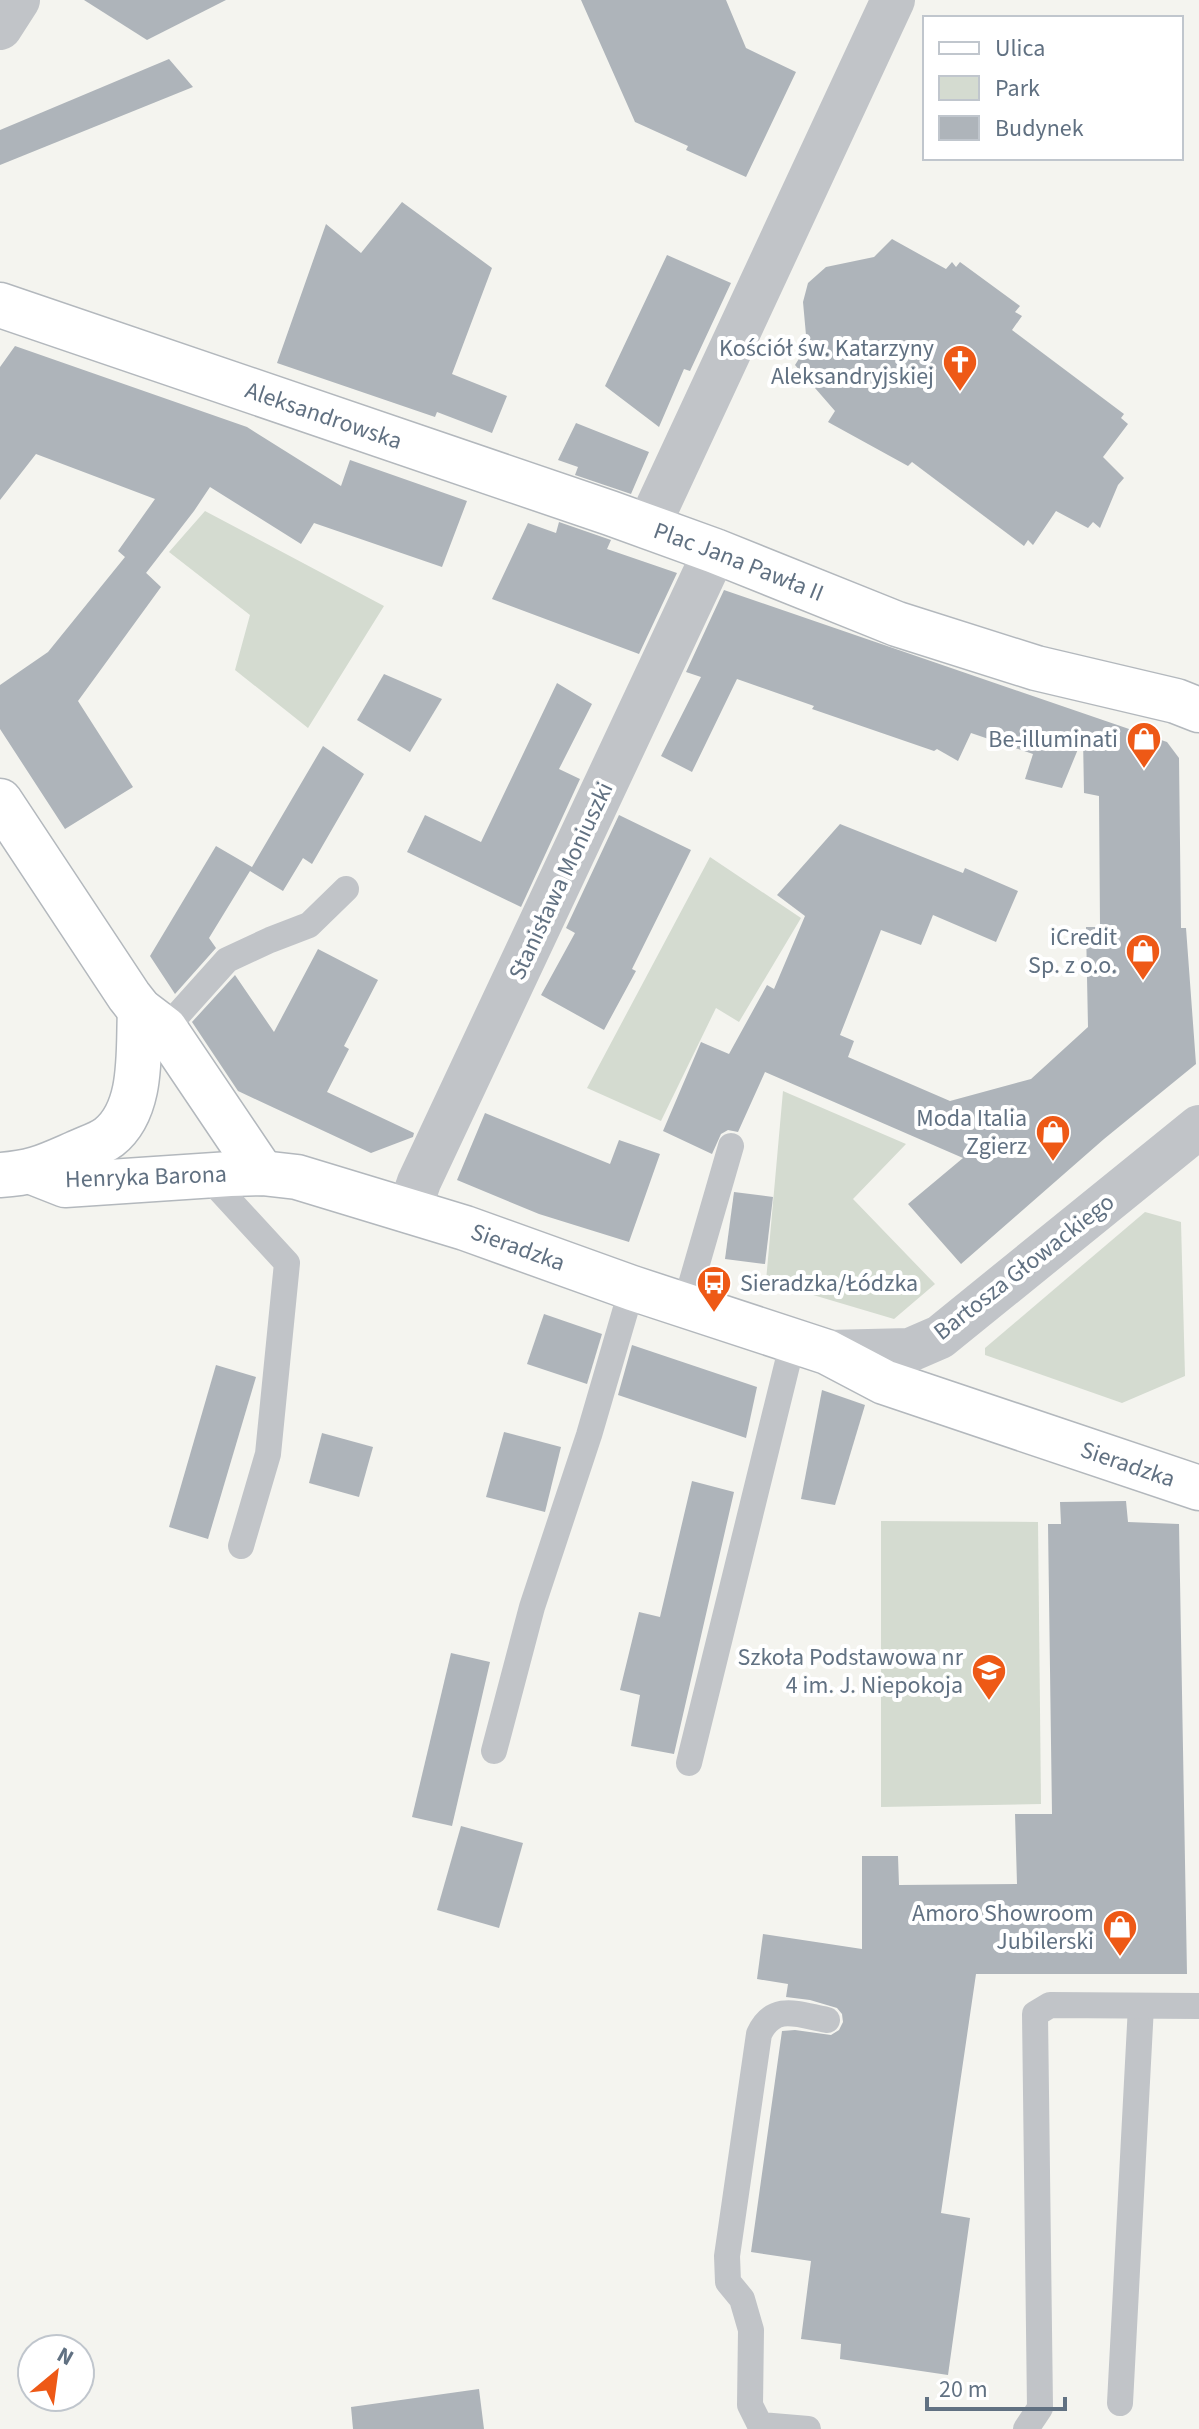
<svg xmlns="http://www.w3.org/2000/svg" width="1199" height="2429" font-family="'Source Sans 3',sans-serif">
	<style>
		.green { fill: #d4dbd0 }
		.building { fill: #aeb4ba }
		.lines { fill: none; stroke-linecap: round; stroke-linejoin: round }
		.secondary-casing { stroke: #b3b8bd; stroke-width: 47 }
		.service { stroke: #c1c4c8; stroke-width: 26 }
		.minor { stroke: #c1c4c8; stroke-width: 44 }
		.tertiary { stroke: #c1c4c8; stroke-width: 44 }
		.secondary { stroke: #fff; stroke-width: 44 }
		.labels { text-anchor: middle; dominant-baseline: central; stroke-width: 8; stroke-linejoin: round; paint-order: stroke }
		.poi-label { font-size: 24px; fill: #617182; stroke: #fff; text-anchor: end }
		.street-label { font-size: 24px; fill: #617182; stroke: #fff }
	</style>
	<rect width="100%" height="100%" fill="#f4f4ef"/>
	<g class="green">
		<polygon points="205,511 384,606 308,728 235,670 250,615 169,552"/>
		<polygon points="710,857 801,918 739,1022 716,1008 661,1121 587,1088"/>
		<polygon points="783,1091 906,1144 853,1199 935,1284 894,1319 766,1281"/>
		<polygon points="1145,1212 1181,1222 1185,1376 1122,1403 985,1355 985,1348"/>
		<polygon points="881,1521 1038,1522 1041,1804 881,1807"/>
	</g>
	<g class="building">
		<polygon points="84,0 226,0 147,40"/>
		<polygon points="581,0 726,0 746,48 796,72 746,177 686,150 688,146 635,122"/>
		<polygon points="169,59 193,87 0,165 0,130"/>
		<polygon points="402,202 492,268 452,374 507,396 492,433 437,412 435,417 277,363 326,224 361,253"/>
		<polygon points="892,239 946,269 952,262 956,267 960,262 1020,306 1015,312 1022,316 1012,330 1124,414 1121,418 1128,424 1103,457 1124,478 1118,485 1100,528 1093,522 1088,528 1056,511 1033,545 1028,540 1024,546 912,462 908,466 828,422 835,411 795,365 807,346 803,302 808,283 826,267 874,257"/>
		<polygon points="667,255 731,283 690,371 684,369 659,427 605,386"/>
		<polygon points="15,346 247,427 341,486 350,460 467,501 442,567 314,523 301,544 210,487 194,511 146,573 143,570 161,587 78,701 133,787 65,829 0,729 0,685 48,652 125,557 118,551 155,499 36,454 0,500 0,367"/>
		<polygon points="576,423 649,452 631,494 575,475 578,467 558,460"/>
		<polygon points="559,522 611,540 607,549 677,573 639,654 492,599 528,523 556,533"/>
		<polygon points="724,590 1167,742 1179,758 1181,928 1186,928 1196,1064 1104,1139 961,1264 908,1204 963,1158 765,1072 738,1132 728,1130 721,1134 712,1154 663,1131 701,1042 729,1054 767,985 774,989 805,916 777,895 840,824 963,873 965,868 1018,891 996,942 933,915 921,945 881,930 840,1035 854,1041 848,1057 950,1101 1031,1079 1088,1027 1086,927 1100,927 1099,796 1084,793 1083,737 1062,788 1025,779 1033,754 971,733 958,761 937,749 934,751 812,709 814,706 737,679 692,772 661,756 701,677 686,672"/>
		<polygon points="384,674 442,699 410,752 357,720"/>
		<polygon points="557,683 592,704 559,769 580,779 521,907 407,852 425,815 481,842"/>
		<polygon points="323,746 364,774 312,864 303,858 283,891 250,871 209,938 216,948 175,994 150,956 216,846 252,867"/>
		<polygon points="619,815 691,850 632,969 636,971 604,1030 541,995 575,933 566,928"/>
		<polygon points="318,949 378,980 344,1046 349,1049 327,1092 414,1133 413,1137 371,1153 238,1091 192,1022 235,975 274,1032"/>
		<polygon points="485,1113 610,1164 619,1140 660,1154 629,1242 539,1214 457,1180"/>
		<polygon points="734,1192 773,1197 765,1264 725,1259"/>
		<polygon points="544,1314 602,1334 587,1384 527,1364"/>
		<polygon points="632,1345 757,1387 746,1438 618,1395"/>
		<polygon points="216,1365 256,1377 208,1539 169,1527"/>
		<polygon points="822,1390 865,1405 835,1505 801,1499"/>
		<polygon points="504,1432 561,1447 545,1512 486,1497"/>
		<polygon points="322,1433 373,1447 359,1497 309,1483"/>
		<polygon points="692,1481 734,1492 674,1754 631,1746 640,1695 620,1690 639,1612 660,1617"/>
		<polygon points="1126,1501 1128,1522 1179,1524 1187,1974 976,1974 941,2213 970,2218 948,2375 840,2359 841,2344 801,2339 811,2261 751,2252 782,2031 795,2030 831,2035 839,2030 843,2022 842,2014 837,2008 810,2000 786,1997 788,1984 757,1979 763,1934 862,1949 862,1856 898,1856 899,1885 1017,1884 1015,1814 1052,1814 1048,1524 1061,1524 1060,1502"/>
		<polygon points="451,1653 490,1662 452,1826 412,1817"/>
		<polygon points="461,1826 523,1843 499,1928 437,1910"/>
		<polygon points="479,2389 484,2429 353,2429 351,2407"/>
	</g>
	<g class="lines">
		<defs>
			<g id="secondary">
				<path id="s1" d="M0,305l610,208 105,38 182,73 139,44 140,33 23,9"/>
				<polyline points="0,801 129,996 140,1010 165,1029 262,1173"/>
				<path id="s2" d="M32,1172l33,13 165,-11 32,-1 35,4 168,51 167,60 195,64 57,30 315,106"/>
				<path d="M0,1175c33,-2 46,-9 76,-22 10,-5 24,-9 33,-16 35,-28 29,-86 31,-127"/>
			</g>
		</defs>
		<use href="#secondary" class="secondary-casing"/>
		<g class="service">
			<polyline points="165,1029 227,960 270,940 309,925 346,889"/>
			<polyline points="206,1175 287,1263 268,1454 241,1546"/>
			<polyline points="685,1305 731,1146"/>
			<polyline points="494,1751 532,1607 589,1435 632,1288"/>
			<polyline points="689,1763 793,1341"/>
			<polyline points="1120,2403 1141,2006"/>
			<path d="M808,2429l-48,-4 -10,-20 1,-75 -9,-31 -14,-17 -1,-26 32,-222c15,-32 40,-19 68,-14"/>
			<polyline points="1026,2429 1040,2408 1035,2014 1050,2005 1199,2006"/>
		</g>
		<g class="minor">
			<polyline points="0,28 18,0"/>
			<polyline points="648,527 893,0"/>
			<polyline points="409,1211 419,1182 715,551"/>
		</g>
		<polyline class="tertiary" points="827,1352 910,1350 940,1337 1199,1127"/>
		<use href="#secondary" class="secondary"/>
	</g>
	<defs>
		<symbol id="church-pin" viewBox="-11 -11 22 30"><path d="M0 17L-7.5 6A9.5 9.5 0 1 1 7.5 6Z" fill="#ee5916" stroke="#fff"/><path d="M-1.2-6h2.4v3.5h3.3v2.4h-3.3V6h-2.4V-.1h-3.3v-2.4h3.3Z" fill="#fff"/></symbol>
		<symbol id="shop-pin" viewBox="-11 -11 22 30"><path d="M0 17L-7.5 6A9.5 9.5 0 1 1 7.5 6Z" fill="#ee5916" stroke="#fff"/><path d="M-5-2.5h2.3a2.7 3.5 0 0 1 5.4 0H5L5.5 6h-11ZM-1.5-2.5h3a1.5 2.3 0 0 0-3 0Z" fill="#fff"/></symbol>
		<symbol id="bus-pin" viewBox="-11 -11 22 30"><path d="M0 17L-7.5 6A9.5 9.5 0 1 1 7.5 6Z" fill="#ee5916" stroke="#fff"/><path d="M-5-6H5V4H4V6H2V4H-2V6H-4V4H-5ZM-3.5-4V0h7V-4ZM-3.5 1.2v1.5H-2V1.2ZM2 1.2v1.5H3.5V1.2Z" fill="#fff"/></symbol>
		<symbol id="school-pin" viewBox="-11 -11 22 30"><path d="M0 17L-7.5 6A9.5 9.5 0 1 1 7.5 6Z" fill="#ee5916" stroke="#fff"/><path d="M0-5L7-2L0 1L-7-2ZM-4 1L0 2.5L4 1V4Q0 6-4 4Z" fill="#fff"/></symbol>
	</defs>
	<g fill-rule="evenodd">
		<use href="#church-pin" x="940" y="342" width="40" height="54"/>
		<use href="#shop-pin" x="1124" y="719" width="40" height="54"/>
		<use href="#shop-pin" x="1123" y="931" width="40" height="54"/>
		<use href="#shop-pin" x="1033" y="1112" width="40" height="54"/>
		<use href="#bus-pin" x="694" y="1263" width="40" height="54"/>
		<use href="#school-pin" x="969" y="1651" width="40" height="54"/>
		<use href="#shop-pin" x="1100" y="1907" width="40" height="54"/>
	</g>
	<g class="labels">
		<g class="poi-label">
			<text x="934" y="348">Kościół św. Katarzyny<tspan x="934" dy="28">Aleksandryjskiej</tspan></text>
			<text x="1118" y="739">Be-illuminati</text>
			<text x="1117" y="937">iCredit<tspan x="1117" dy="28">Sp. z o.o.</tspan></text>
			<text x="1027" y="1118">Moda Italia<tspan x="1027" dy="28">Zgierz</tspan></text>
			<text x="740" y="1283" text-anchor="start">Sieradzka/Łódzka</text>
			<text x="963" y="1657">Szkoła Podstawowa nr<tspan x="963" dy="28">4 im. J. Niepokoja</tspan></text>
			<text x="1094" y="1913">Amoro Showroom<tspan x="1094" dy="28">Jubilerski</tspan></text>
		</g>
		<g class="street-label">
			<text stroke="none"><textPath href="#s1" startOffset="342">Aleksandrowska</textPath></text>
			<text stroke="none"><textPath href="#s1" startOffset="782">Plac Jana Pawła II</textPath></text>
			<text transform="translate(561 881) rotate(-65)">Stanisława Moniuszki</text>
			<text transform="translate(146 1177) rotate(-2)">Henryka Barona</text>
			<text stroke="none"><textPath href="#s2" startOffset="500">Sieradzka</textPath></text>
			<text transform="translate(1024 1267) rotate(-38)">Bartosza Głowackiego</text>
			<text stroke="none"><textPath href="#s2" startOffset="1148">Sieradzka</textPath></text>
		</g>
	</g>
	<rect x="923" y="16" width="260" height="144" fill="#ffffff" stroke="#c0c6cd" stroke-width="2"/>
	<rect x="939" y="42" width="40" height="12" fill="#ffffff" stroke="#c0c6cd" stroke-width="2"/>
	<text x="995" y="56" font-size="24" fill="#617182">Ulica</text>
	<rect x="939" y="76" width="40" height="24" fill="#d4dbd0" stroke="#c0c6cd" stroke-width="2"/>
	<text x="995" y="96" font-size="24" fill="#617182">Park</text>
	<rect x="939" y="116" width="40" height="24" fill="#aeb4ba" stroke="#c0c6cd" stroke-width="2"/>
	<text x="995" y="136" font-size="24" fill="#617182">Budynek</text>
	<g transform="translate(56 2373) rotate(29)"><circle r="38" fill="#ffffff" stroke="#c0c6cd" stroke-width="2"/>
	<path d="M0-6L14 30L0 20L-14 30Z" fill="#ee5916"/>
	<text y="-12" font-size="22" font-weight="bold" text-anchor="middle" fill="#617182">N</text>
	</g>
	<path d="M927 2397v12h138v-12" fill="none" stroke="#617182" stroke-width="4"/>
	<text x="939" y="2397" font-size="24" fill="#617182" stroke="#ffffff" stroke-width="6" paint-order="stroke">20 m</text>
</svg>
